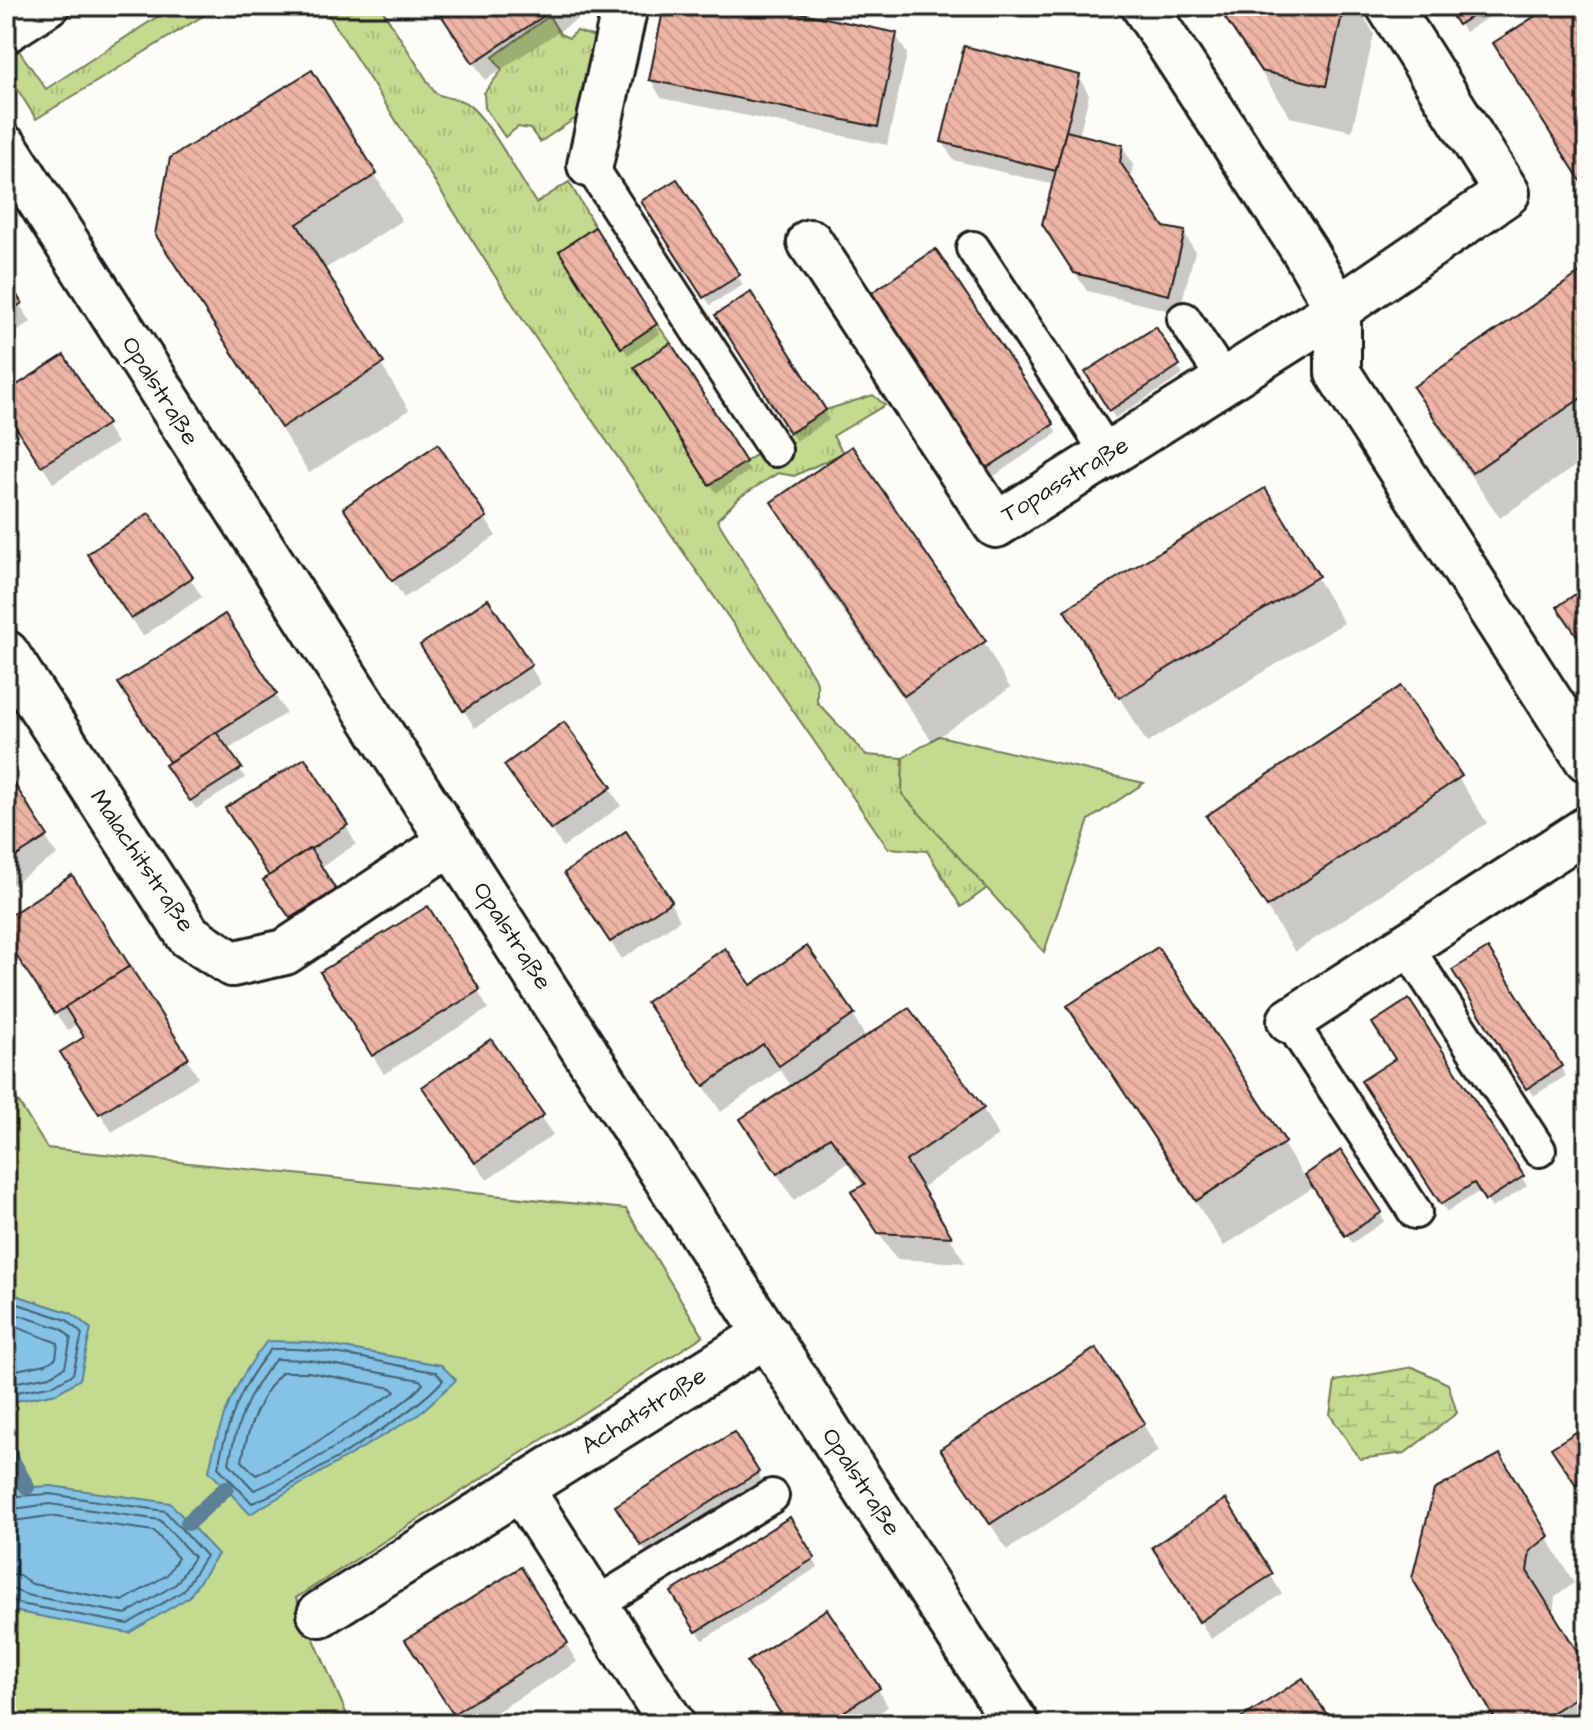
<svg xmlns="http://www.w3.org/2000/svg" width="1593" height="1730" font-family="'Architects Daughter',sans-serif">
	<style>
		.grass { fill: url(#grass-tufts); stroke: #707b56; stroke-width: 2 }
		.wetland { fill: url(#wetland-marsh); stroke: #707b56; stroke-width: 2 }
		.green { fill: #c3da8f; stroke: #707b56; stroke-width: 2 }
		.water { fill: #85c3e6; stroke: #5b8095; stroke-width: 2 }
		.shadow { fill: #0003 }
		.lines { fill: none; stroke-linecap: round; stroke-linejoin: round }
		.shore { stroke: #465f6d; stroke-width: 2 }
		.stream { stroke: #5b8095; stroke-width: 16 }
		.building { fill: url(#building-back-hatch); stroke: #1c1c1c; stroke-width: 2 }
		.service-casing { stroke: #1c1c1c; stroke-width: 38 }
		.minor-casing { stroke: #1c1c1c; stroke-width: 50 }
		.service { stroke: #fdfcf7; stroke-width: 32 }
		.minor { stroke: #fdfcf7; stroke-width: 44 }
		.labels { text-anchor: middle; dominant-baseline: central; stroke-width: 7; stroke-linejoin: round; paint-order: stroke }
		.street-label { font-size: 24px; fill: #1c1c1c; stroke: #fdfcf7 }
	</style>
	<defs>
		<pattern id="grass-tufts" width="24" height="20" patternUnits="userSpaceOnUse" patternTransform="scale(2)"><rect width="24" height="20" fill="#c3da8f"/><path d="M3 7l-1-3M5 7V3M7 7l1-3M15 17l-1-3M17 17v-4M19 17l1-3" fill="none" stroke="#a7ba7b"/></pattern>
		<pattern id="wetland-marsh" width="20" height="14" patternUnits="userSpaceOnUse" patternTransform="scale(2)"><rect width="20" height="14" fill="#c3da8f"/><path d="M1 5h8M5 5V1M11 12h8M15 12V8" fill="none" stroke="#a7ba7b"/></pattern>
		<pattern id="building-back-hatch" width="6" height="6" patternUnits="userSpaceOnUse" patternTransform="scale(2)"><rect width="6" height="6" fill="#edb5a5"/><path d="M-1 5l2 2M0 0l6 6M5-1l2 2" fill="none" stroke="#cb9b8d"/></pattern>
	</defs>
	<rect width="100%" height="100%" fill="#fdfcf7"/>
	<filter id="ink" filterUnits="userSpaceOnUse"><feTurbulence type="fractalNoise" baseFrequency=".0125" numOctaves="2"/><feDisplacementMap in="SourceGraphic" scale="16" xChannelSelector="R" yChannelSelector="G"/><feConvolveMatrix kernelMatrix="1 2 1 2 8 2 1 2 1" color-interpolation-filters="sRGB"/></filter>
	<g filter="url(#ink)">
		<g class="grass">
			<polygon points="174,6 219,6 36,119 6,71 6,49 17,48 46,89"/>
			<path d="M323,6h57l55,87c9,5 20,5 29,9 22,11 57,79 72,101l33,-21 26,45 -36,24 62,96 36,-23 14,19 -36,24 74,118 117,-75 47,-15 12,10 -52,31 10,17 -49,23 -16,-3 -38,24 -23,23 100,162v20l49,53 37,3 -1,36 85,94 -26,19 -34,-56 -39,-3 -365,-528z"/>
			<polygon points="549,16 560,34 569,38 577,31 595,37 579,116 540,142 530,129 518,127 505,137 485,108 484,93 502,70 493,57"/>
		</g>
		<polygon class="wetland" points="1413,1367 1448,1384 1457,1413 1405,1453 1360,1459 1330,1415 1335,1381"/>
		<g class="green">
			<polygon points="939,736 1144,783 1089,820 1044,952 902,794 903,758"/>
			<polygon points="6,1082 47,1148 626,1209 703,1336 296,1598 351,1724 6,1724"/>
		</g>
		<g class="water">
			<polygon points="6,1292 71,1313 91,1329 80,1379 57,1393 6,1403"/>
			<path d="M267,1341l43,1 131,23 15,15 -38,35 -168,99 -41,-43c10,-51 26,-90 58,-130z"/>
			<polygon points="51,1486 170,1503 218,1554 189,1597 129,1633 13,1611 6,1598 6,1495 13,1488"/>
		</g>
		<g class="shadow">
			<polygon points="436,6 574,6 581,17 485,80"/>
			<polygon points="666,6 756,6 896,35 907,54 887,145 661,98 651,80"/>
			<polygon points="1219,6 1358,6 1374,34 1352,131 1290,117"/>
			<polygon points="1448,6 1507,6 1465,32"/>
			<polygon points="1555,6 1587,6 1587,192 1495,44"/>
			<polygon points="1079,77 1089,95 1079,136 1122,146 1133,165 1130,180 1163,229 1184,233 1195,251 1179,313 1087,291 1055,243 1054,185 953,160 943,142"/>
			<polygon points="375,175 402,221 323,270 409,410 309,473 157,234"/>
			<polygon points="677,181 743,285 710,305 648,210"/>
			<polygon points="595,230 660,334 628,355 566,260"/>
			<polygon points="1587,270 1587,458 1500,518 1442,434 1415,388"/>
			<polygon points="6,283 31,322 6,339"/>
			<polygon points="750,295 829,420 796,441 717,315"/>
			<polygon points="878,303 1052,425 1057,433 994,476"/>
			<polygon points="1156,330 1183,375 1115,418 1087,373"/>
			<polygon points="670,346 749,471 716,493 637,367"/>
			<polygon points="63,358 117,443 53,483 6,409 6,394"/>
			<polygon points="1264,491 1344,623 1147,743 1094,656"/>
			<polygon points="773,503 984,642 1010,688 932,741 800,549"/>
			<polygon points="149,515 202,597 143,636 100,573"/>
			<polygon points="485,518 496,536 404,598 356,527"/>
			<polygon points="433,664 530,666 541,684 475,728"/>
			<polygon points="1401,688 1487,823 1295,952 1209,817"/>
			<polygon points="275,695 286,713 227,750 245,778 196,809 172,774 171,764 131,702"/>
			<polygon points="506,766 610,788 621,806 563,847"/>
			<polygon points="6,775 57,855 6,888"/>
			<polygon points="346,826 356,844 320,868 340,900 297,926 271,889 271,877 239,827"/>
			<polygon points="577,892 670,902 680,920 622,959"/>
			<polygon points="6,920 187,1059 198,1077 112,1132 73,1071 86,1038 77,1024 67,1031 6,938"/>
			<polygon points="1158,949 1304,1177 1340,1153 1385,1221 1352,1243 1314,1187 1224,1246 1070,1006"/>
			<polygon points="1487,951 1566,1076 1533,1096 1454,970"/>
			<polygon points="751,988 853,1015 866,1038 983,1109 998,1136 921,1188 965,1263 896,1259 870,1219 864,1187 847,1163 794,1200 742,1120 792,1087 780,1070 721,1112 648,1003"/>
			<polygon points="333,991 478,991 488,1009 384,1074"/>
			<polygon points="1408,1002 1527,1186 1492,1208 1480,1191 1447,1212 1368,1091 1397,1060"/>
			<polygon points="490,1042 553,1135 487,1180 435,1105"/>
			<polygon points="1143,1424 1159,1451 1007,1550 943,1450"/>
			<polygon points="1587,1427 1587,1490 1582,1493 1559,1457"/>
			<polygon points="758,1473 762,1481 647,1553 623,1515"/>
			<polygon points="1226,1502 1282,1594 1211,1639 1165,1565"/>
			<polygon points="789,1520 818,1567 703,1640 678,1602"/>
			<polygon points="1547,1537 1574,1583 1555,1597 1553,1616 1587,1670 1587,1724 1500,1724 1414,1577"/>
			<polygon points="566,1644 577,1662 477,1724 460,1724 418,1658"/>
			<polygon points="878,1689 888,1707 863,1724 788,1724"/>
		</g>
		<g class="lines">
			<g class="shore">
				<polyline points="6,1300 67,1320 82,1334 73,1374 54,1385 6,1394"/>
				<polyline points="6,1311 62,1329 71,1338 65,1367 50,1376 6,1384"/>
				<polyline points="6,1323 58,1343 56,1358 46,1364 6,1372"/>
				<path d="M271,1349c55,-3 111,15 165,23l7,8c-28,34 -149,107 -191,123l-34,-36c9,-44 23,-83 53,-118z"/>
				<path d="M276,1359l33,1 111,20 3,4c-21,26 -136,94 -169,106l-25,-27c7,-38 20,-75 47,-104z"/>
				<path d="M282,1372h26l84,16 3,4 -91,58 -48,25 -14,-14c5,-32 18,-66 40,-89z"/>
				<polyline points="6,1500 18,1496 50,1494 165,1511 206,1556 183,1591 128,1624 20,1604 6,1596"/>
				<polyline points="6,1510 50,1504 160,1520 194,1557 176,1584 126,1614 26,1595 6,1586"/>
				<polyline points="6,1522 49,1516 154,1531 178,1558 167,1575 123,1601 32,1584 19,1575 6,1574"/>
			</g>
			<g class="stream">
				<polyline points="6,1450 27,1487"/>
				<polyline points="188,1523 226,1488"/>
			</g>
		</g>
		<g class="building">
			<polygon points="435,6 559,6 473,63"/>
			<polygon points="664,6 768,6 897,33 878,127 649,80"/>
			<polygon points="1217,6 1344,6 1326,86 1261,71"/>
			<polygon points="1446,6 1488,6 1458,25"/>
			<polygon points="1551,6 1587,6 1587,191 1493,43"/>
			<polygon points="964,46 1080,75 1056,171 941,142"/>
			<polygon points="312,70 377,174 297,224 384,363 281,428 155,234 170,158"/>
			<polygon points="1066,131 1123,145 1120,162 1164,227 1185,231 1169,295 1074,273 1042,224"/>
			<polygon points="677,179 740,275 703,298 641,201"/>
			<polygon points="595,227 657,324 621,348 559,251"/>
			<polygon points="936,249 1054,424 987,468 870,294"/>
			<polygon points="1587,268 1587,394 1472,473 1413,387"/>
			<polygon points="6,279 22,303 6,314"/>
			<polygon points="751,292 826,410 790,433 715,315"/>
			<polygon points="1156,327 1180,365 1109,411 1085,372"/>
			<polygon points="671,343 746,462 709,485 634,367"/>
			<polygon points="64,355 108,424 41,466 6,412 6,392"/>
			<polygon points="438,444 487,517 392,581 343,508"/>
			<polygon points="852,446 986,641 904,696 771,502"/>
			<polygon points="1265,488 1319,576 1119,698 1064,610"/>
			<polygon points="149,513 193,577 131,619 87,554"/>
			<polygon points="1587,586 1587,650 1557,607"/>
			<polygon points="488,599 532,665 463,711 420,645"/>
			<polygon points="225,614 277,694 169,762 118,683"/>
			<polygon points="1401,686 1462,776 1267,907 1206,816"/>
			<polygon points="564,722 612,787 551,830 504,765"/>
			<polygon points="216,732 242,768 190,801 165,765"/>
			<polygon points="305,758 348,825 269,876 225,808"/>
			<polygon points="6,771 48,836 6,863"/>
			<polygon points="626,831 672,901 610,942 564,873"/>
			<polygon points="310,848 336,890 290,918 263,880"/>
			<polygon points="72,875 130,966 55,1014 6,940 6,918"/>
			<polygon points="428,906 480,990 372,1056 320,972"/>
			<polygon points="807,946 855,1014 779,1066 763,1044 704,1086 646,1002 725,948 751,985"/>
			<polygon points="1158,947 1286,1142 1196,1201 1067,1006"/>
			<polygon points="1488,948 1562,1066 1526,1089 1452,970"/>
			<polygon points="130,966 189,1058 99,1114 60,1052 84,1037 65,1007"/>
			<polygon points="1409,999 1524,1176 1485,1201 1474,1183 1441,1204 1361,1081 1395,1059 1372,1023"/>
			<polygon points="909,1008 984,1108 906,1161 952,1237 878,1233 851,1192 865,1184 830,1137 777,1174 740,1119"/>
			<polygon points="491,1039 544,1115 475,1163 422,1087"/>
			<polygon points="1341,1150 1382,1212 1345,1236 1305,1175"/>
			<polygon points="1096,1348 1145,1423 990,1524 940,1449"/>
			<polygon points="1587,1425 1587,1478 1576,1485 1551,1448"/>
			<polygon points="734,1432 759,1472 641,1546 615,1506"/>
			<polygon points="1500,1454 1549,1536 1530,1551 1527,1571 1587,1667 1587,1691 1533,1724 1498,1724 1412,1578 1434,1490"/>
			<polygon points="1226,1499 1273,1574 1199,1622 1152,1547"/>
			<polygon points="790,1517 815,1558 696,1632 671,1592"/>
			<polygon points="521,1567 568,1643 453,1714 405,1640"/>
			<polygon points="827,1609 880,1688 825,1724 788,1724 747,1662"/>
			<polygon points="1303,1678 1333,1724 1232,1724 1254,1710"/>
		</g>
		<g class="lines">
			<defs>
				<g id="service">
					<polyline points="6,37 54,6"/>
					<polyline points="590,165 775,450"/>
					<polyline points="973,248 1108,454"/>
					<polyline points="1184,319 1225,381"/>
					<polyline points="1406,946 1539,1150"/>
					<polyline points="1290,1021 1415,1212"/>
					<polyline points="596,1604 772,1496"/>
				</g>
				<g id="minor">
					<polyline points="1144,6 1305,252 1338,309 1338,373 1587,759"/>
					<polyline points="6,148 1016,1724"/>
					<polyline points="590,165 625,6"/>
					<polyline points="810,242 996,525 1338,309 1507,193 1389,6"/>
					<polyline points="6,653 189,936 232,964 285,952 451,842"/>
					<polyline points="1290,1021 1587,829"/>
					<polyline points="521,1489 672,1724"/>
					<polyline points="320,1614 767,1334"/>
				</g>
			</defs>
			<use href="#service" class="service-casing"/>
			<use href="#minor" class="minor-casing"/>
			<use href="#service" class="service"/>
			<use href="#minor" class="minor"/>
		</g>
	</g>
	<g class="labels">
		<g class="street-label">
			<text transform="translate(160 391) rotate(58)">Opalstraße</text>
			<text transform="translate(1065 480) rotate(-31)">Topasstraße</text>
			<text transform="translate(142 861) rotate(56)">Malachitstraße</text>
			<text transform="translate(512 936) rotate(57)">Opalstraße</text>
			<text transform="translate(644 1411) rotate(-32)">Achatstraße</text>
			<text transform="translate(861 1482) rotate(57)">Opalstraße</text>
		</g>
	</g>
	<rect width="1593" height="1730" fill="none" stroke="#fdfcf7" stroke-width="32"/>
	<rect x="16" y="16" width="1561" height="1698" fill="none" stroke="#1c1c1c" stroke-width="3" filter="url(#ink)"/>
</svg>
